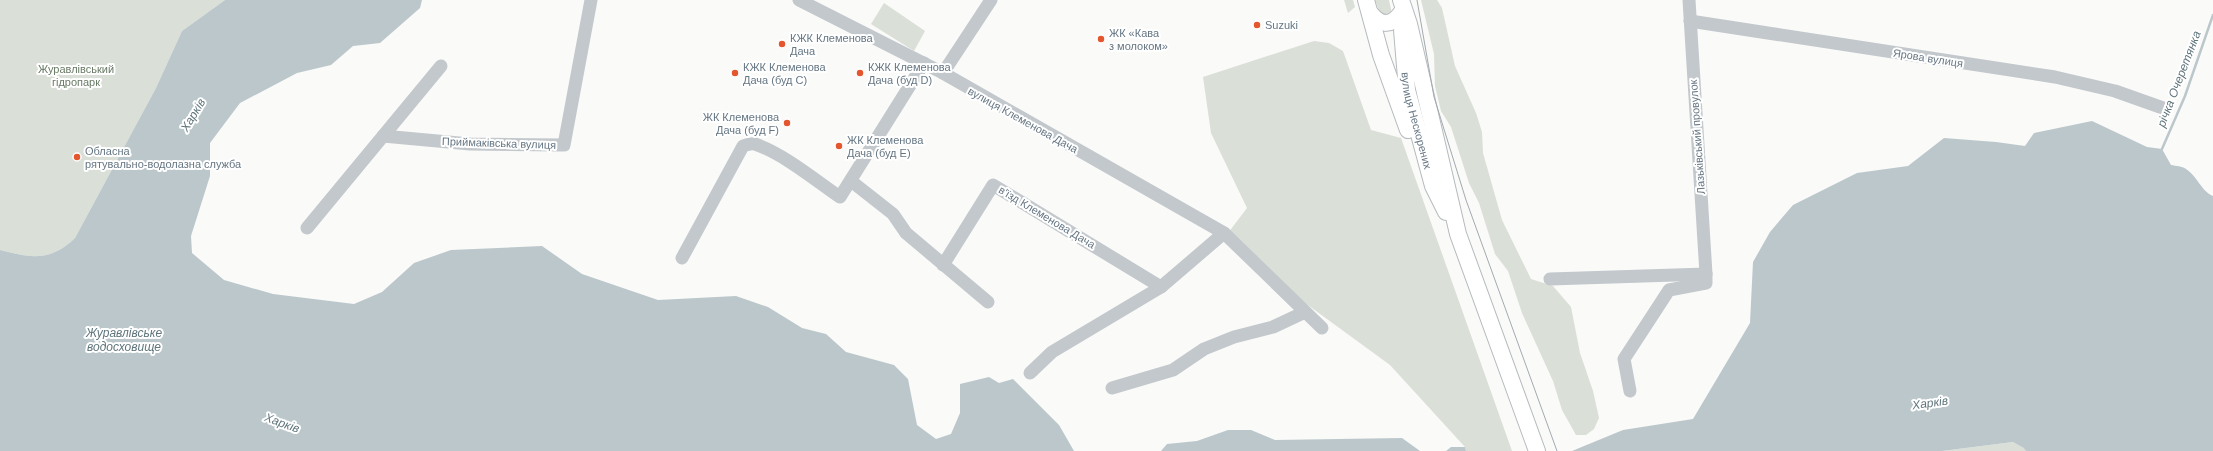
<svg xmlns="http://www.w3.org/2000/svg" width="2213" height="451" font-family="Helvetica,sans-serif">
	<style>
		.green { fill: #dadfd7 }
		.water { fill: #bbc7cb }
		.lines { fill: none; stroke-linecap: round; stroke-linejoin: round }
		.stream { stroke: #bbc7cb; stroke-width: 2.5 }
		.major-casing { stroke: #b5babe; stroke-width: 18 }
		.minor { stroke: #c3c8cc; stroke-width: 13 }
		.major { stroke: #fff; stroke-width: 16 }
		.tram { stroke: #a2aab0; stroke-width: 1 }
		.poi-dot { fill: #e4572e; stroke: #fff; stroke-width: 1.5 }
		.labels { text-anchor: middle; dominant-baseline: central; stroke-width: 4; stroke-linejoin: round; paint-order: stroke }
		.poi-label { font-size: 11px; fill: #657683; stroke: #fff; text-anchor: start }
		.street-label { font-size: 11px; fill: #657683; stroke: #fff }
		.park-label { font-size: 11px; fill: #687a64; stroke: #fff }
		.water-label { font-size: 12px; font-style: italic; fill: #60757c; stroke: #fff }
	</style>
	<rect width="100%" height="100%" fill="#fafaf8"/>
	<g class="green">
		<path d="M0,0h225l-43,31 -26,57 -81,150c-25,24 -44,20 -75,12z"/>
		<polygon points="1344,0 1353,0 1355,7 1348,13"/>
		<polygon points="1375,0 1389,0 1392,14 1382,18"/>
		<polygon points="1421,0 1437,0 1442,8 1455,66 1476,113 1482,132 1483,153 1502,220 1531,279 1553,286 1571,307 1580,353 1593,391 1599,418 1594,429 1586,435 1576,435 1562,410 1553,381 1522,313 1508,271 1495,254 1479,203 1469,183 1451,127 1441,111 1435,86 1434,54"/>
		<polygon points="884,3 925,31 914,51 871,24"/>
		<polygon points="1314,41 1329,43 1343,51 1371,130 1401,138 1512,451 1466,451 1465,447 1390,365 1279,284 1228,233 1247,208 1211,133 1203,77"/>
		<polygon points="2013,442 2025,448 2026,451 1942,451"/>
	</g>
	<g class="water">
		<path d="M225,0h197l-2,8 -40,35 -27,3 -22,19 -34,8 -57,30 -30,40v33l-19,60 1,17 32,27 49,14 81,10 28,-12 32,-29 37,-13 91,-4 40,28 76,26 78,-4 32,11 34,21 24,6 20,18 48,13 14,14 9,46 19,14 15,-5 9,-21v-29l29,-7 10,6 14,-4 46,46 15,26h-1074v-201c31,8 50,12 75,-12l81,-150 26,-57z"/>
		<path d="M2092,121l55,26 15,2 9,16c5,1 11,1 15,4 11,7 16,23 27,27v255h-187l-2,-3 -11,-6 -71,9h-370l51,-21 70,-11 57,-96 3,-61 17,-30 23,-27 64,-32 51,-7 36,-28 52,4 29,4 9,-13z"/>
		<polygon points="1228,430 1251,430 1275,440 1402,438 1420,451 1161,451 1167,444 1197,441"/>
		<polygon points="1451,447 1465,447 1466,451 1446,451"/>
	</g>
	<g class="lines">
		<polyline class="stream" points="2162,149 2185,96 2213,15"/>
		<defs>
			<g id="major">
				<polyline points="1366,0 1381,55 1408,130"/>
				<polyline points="1401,0 1409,24 1458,234 1537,451"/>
				<path d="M1371,14c10,12 21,12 30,-1"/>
				<path id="s1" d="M1402,30l5,60 26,96 13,26"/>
			</g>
		</defs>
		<use href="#major" class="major-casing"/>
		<g class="minor">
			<polyline points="799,0 943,73 1224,233 1322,328"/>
			<polyline points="1690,21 2055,77 2115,91 2163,108"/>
			<polyline points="943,73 991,0"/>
			<polyline points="383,136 470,144 564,145 591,0"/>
			<polyline points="851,181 893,214 906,233 988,302"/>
			<polyline points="307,228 441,66"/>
			<path d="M682,258l61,-112c5,-2 8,-3 12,-2 29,10 60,36 85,53l84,-134"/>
			<polyline points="943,265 993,185 1161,287"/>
			<polyline points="1550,279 1706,274 1689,0"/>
			<polyline points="1030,373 1052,352 1161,287 1224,233"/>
			<polyline points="1112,388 1173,370 1204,349 1234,337 1273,327 1305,312"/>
			<polyline points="1630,391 1624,359 1669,290 1706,283 1706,274"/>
		</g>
		<use href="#major" class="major"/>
		<polyline class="tram" points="1417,0 1434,97 1466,200 1557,451"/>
	</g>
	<g class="poi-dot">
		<circle cx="1257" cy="25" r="4"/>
		<circle cx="1101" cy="39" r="4"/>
		<circle cx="782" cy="44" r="4"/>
		<circle cx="735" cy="73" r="4"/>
		<circle cx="860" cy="73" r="4"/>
		<circle cx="787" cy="123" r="4"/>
		<circle cx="839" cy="146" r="4"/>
		<circle cx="77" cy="157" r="4"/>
	</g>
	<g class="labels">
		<g class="poi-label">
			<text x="1265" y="25">Suzuki</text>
			<text x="1109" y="33">ЖК «Кава<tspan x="1109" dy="13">з молоком»</tspan></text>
			<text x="790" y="38">КЖК Клеменова<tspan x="790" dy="13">Дача</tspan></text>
			<text x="743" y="67">КЖК Клеменова<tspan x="743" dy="13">Дача (буд С)</tspan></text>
			<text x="868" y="67">КЖК Клеменова<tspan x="868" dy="13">Дача (буд D)</tspan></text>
			<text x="779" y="117" text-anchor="end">ЖК Клеменова<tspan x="779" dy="13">Дача (буд F)</tspan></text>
			<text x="847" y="140">ЖК Клеменова<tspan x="847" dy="13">Дача (буд Е)</tspan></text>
			<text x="85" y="151">Обласна<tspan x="85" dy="13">рятувально-водолазна служба</tspan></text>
		</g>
		<g class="street-label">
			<text transform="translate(1928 58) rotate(9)">Ярова вулиця</text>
			<text transform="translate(1023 120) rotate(29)">вулиця Клеменова Дача</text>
			<text stroke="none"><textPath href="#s1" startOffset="92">вулиця Нескорених</textPath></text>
			<text transform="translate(1697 137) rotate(-94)">Лазьківський провулок</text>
			<text transform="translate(499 143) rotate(2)">Приймаківська вулиця</text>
			<text transform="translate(1047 217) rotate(31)">в'їзд Клеменова Дача</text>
		</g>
		<g class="park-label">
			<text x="76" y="69">Журавлівський<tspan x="76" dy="13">гідропарк</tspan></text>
		</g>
		<g class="water-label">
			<text transform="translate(2179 79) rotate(-69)">річка Очеретянка</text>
			<text transform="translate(193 115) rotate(-59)">Харків</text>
			<text x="124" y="333">Журавлівське<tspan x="124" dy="14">водосховище</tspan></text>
			<text transform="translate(1930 403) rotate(-8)">Харків</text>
			<text transform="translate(282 423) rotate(20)">Харків</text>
		</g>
	</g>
</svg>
